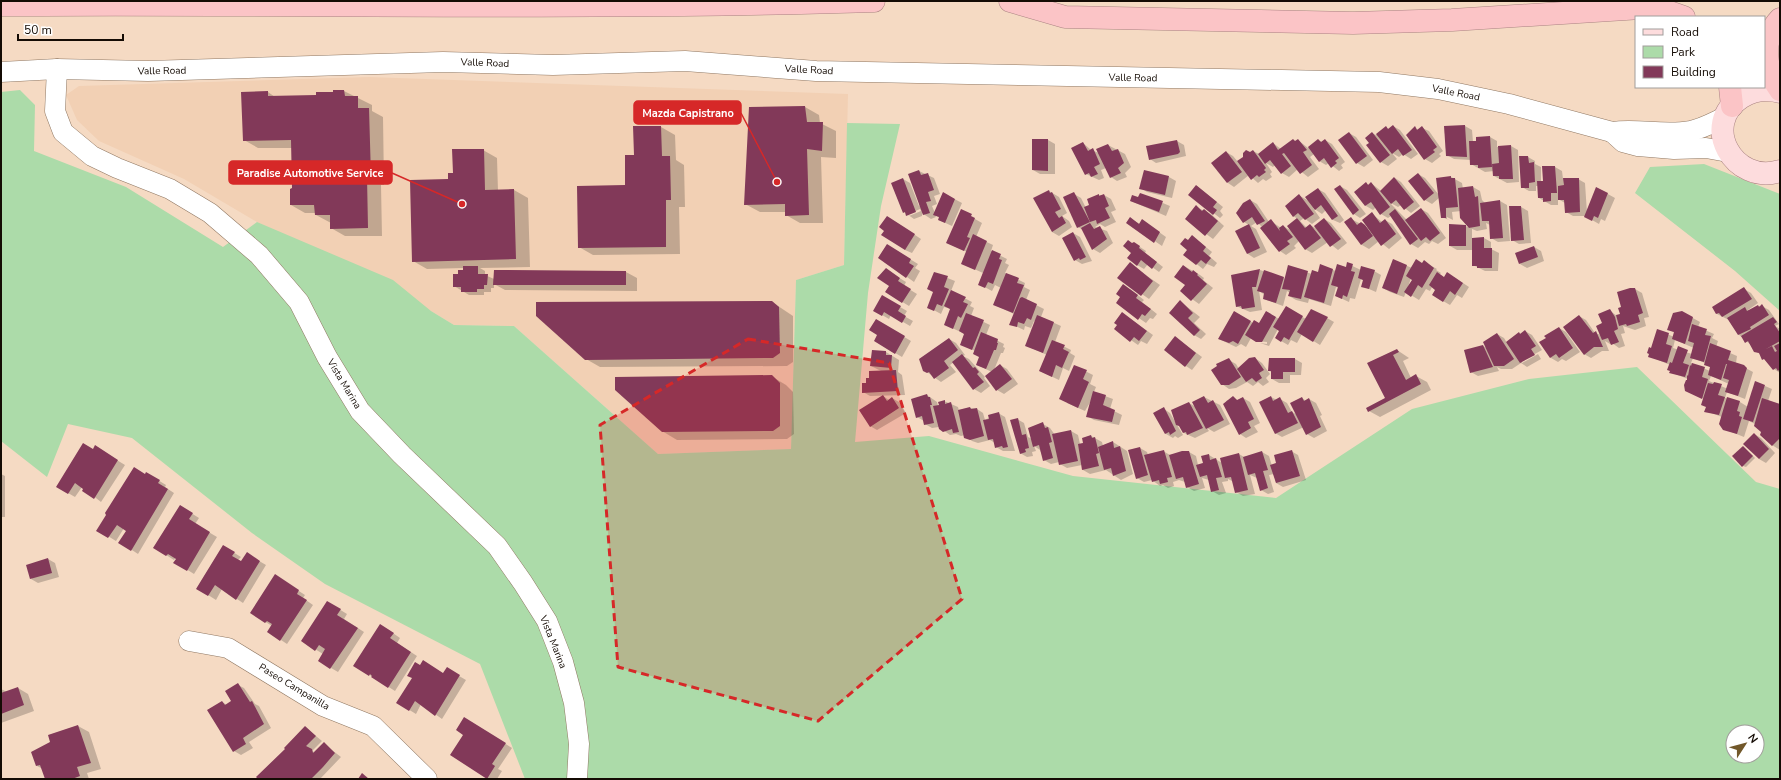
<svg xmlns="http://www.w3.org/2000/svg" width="1781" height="780" font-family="'Nunito Sans',sans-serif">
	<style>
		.built { fill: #f2d0b4 }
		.green { fill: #acdba9; fill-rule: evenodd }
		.shadow { fill: #0003; fill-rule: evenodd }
		.building { fill: #823959 }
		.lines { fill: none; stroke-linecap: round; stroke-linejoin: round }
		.minor-casing { stroke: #907863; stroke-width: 21 }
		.major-casing { stroke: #aa8382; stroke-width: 23 }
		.highway-casing { stroke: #aa8382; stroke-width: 23 }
		.minor { stroke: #fff; stroke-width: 20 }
		.major { stroke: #fddcdd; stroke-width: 22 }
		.highway { stroke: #fbc4c6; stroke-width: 22 }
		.marked { fill: #d62828; fill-opacity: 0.2; stroke: #d62828; stroke-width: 3; stroke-dasharray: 8 5; stroke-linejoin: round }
		.labels { text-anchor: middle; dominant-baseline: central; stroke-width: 4; stroke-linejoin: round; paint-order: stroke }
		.street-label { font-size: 10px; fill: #140b04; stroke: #fff }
		.leader { fill: none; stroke: #d62828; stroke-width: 1.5 }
		.callout-dot { fill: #d62828; stroke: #fff; stroke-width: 1.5 }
		.callout { fill: #d62828; stroke: #d62828; stroke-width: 1.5 }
		.callout-label { font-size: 11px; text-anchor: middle; font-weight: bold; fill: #fff }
	</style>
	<rect width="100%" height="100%" fill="#f5dac3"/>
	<polygon class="built" points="369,77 848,94 844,265 796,280 791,449 658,454 514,326 454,325 431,311 257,222 184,179 99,141 77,120 66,95 79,86"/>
	<g class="green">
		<path d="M20,90l15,15 -1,46 92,36 97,60 34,-25 136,58 38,31 23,14 60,1 144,128 133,-5 5,-169 48,-15 3,-142 53,1 -19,82 -13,87 -13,149 74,-6 144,40 203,22 136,-89 117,-30 108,-12 119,115 24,7v290h-1255l-45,-115 -155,-80 -73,-51 -120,-95 -64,-14 -21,53 -46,-36v-349zM1733,732h24v24h-24z"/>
		<polygon points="1704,164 1780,194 1780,311 1735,271 1635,193 1650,167"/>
	</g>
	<g class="shadow">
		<polygon points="344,91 372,105 372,111 383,117 384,185 381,185 382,236 345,236 331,228 331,223 316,215 316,213 305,213 291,205 293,189 292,148 258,148 244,140 268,92 275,97 317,96 317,93"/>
		<polygon points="805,107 819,115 820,123 836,131 836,158 821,157 823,223 800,223 786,215 786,212 760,212 745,204 750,108"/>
		<polygon points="1393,126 1400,130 1418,154 1411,159 1403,154 1399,157 1392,153 1397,159 1388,166 1381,162 1367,145 1370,143 1372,133 1376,135 1386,128 1389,129"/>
		<polygon points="1465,126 1472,130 1473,142 1490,137 1497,141 1497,147 1511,146 1518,150 1519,182 1507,183 1494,176 1494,171 1485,172 1471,164 1471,160 1454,159 1447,155 1445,127"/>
		<polygon points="634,127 661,127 675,135 676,160 684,165 685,207 679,207 680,254 593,255 579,247 626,186 635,156"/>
		<polygon points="1415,128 1419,130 1422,128 1429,131 1443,151 1439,154 1441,156 1432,163 1425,159"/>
		<polygon points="1349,133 1356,137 1373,160 1364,167 1357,163 1340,140"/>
		<polygon points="1033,140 1048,140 1055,144 1055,174 1040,174 1033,170"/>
		<polygon points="1298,140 1308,148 1318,140 1322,142 1325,140 1332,144 1345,162 1341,165 1343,168 1339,171 1329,163 1326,165 1319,161 1314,154 1310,157 1319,169 1308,177 1298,169 1289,177 1282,173 1275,165 1273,167 1266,163 1272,172 1270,174 1272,177 1266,181 1263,179 1258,183 1249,175 1234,187 1228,183 1226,152 1233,156 1238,162 1253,151 1259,154 1273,143 1281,149"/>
		<polygon points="1177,141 1184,145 1186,156 1156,163 1150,159"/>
		<polygon points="1083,143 1091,150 1099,153 1108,145 1125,154 1131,167 1125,173 1127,177 1117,181 1111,177 1106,168 1101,170 1104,178 1099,180 1086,174"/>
		<polygon points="483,150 497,158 498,191 514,190 528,198 530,267 480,268 485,271 485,275 494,279 495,271 626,272 637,278 637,291 505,290 494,284 494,288 491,288 491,292 484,292 484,295 469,295 454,286 459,275 464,271 464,268 427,269 413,261 449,180 454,174"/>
		<polygon points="1528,157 1535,161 1535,164 1541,167 1541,182 1544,182 1555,167 1562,171 1563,179 1578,179 1585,183 1587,213 1597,188 1615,198 1605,221 1601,219 1599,224 1585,216 1573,216 1566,212 1565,203 1558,199 1558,205 1551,205 1539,198 1538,186 1536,186 1536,191 1529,191 1522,187"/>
		<path d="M919,171l15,7 6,16 -6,2 3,8 -5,2 3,7 8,-20 19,10 -10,23 -13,-6 1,-2 -5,-3 1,2 -5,2 -9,-6v3l-8,3 -10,-7 -1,-33 7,4 9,23 1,-1 -10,-31zM920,209l1,2 -12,5v-2z"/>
		<polygon points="1418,174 1425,178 1439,195 1451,177 1462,183 1463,189 1473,187 1480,191 1482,200 1485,203 1500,201 1507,205 1510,241 1498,242 1491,238 1490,225 1486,223 1487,229 1477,231 1472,229 1472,239 1484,238 1491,242 1491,249 1499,253 1498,271 1485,271 1473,265 1473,250 1457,250 1450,246 1465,226 1471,228 1461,217 1461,211 1452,212 1453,220 1447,217 1447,219 1451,221 1442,217 1439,198 1432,204 1425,200 1410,181"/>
		<polygon points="1169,177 1176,181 1172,198 1147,192 1141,188"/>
		<polygon points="1395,178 1401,182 1420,206 1411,213 1401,205 1398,207 1389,202 1407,220 1421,209 1428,213 1446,238 1438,244 1432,241 1429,244 1425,242 1418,248 1411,244 1391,216 1388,218 1381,214 1376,207 1373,210 1366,206 1356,192 1366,183 1369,185 1371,183 1381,191"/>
		<polygon points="1197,186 1223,207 1220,211 1223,215 1220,218 1190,195"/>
		<polygon points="1340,186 1347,190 1366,214 1360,218 1354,214"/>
		<polygon points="1318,189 1325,193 1344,220 1340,223 1333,220 1326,210 1322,214 1313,208 1320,218 1312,224 1304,218 1300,221 1307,228 1310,225 1319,230 1324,219 1331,223 1347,243 1338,250 1328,242 1312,253 1305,249 1299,241 1294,246 1296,248 1286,255 1280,251 1262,227 1257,222 1251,226 1256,229 1267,252 1254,258 1248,254 1249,225 1244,222 1250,200 1257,204 1269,222 1271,221 1281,228 1283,226 1292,231 1288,226 1298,219 1293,216 1300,196 1309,201"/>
		<polygon points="1049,191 1059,197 1067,213 1062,216 1069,221 1072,227 1059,236 1052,232"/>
		<polygon points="1074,194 1081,198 1086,208 1091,206 1099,195 1104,195 1111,199 1116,210 1111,212 1116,222 1105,227 1100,224 1095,227 1107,231 1113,243 1100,253 1093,249 1083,230 1078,227"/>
		<polygon points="1141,194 1170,206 1166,216 1131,201 1139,199"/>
		<polygon points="1196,207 1211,214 1224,226 1213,239 1186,219"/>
		<polygon points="1521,207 1528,211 1531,243 1519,244 1512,240"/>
		<polygon points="961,211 982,223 976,237 993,245 991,251 1007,259 1005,263 1009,265 1005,273 1025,283 1024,287 1030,290 1026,300 1044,309 1041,317 1061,326 1055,342 1071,350 1070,353 1075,356 1069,371 1063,368 1059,380 1040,371 1047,355 1027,346 1035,322 1034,321 1031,328 1025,326 1024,330 1011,324 1014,314 995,305 1001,288 995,285 992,291 979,284 983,273 963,264 967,252 947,243"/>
		<polygon points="1372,214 1382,222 1385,220 1392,224 1402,238 1389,249 1379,241 1369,249 1362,245 1346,223 1351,219 1369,228"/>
		<polygon points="1131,219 1140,224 1142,220 1166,237 1162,246 1128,223"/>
		<polygon points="894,221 921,239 912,253 905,250"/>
		<polygon points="1073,233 1080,237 1092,261 1082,264 1075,260"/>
		<polygon points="1192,236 1212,252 1209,256 1217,263 1214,267 1207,264 1203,269 1185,255 1189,250 1189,241"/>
		<polygon points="1134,243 1146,251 1145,253 1163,267 1159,272 1148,264 1144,269 1137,265 1133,253"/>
		<polygon points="887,245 918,264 915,268 920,271 914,282 879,257"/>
		<polygon points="1534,247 1541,251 1544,261 1527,268 1520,264"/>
		<path d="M1393,260l19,8 11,-4 1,-2 13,7 -1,1 5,3 -2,2 5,3 10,-1 15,10 -7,11 -5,-3 -7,10 -7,-4 -6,-12 -5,-2 -2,4 -4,-2 -7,11 -13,-8 -2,5 -14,-5 -7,-4zM1411,278l2,2 -5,7z"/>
		<polygon points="1130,264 1160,285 1149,299 1119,278"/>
		<polygon points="1348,264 1361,270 1374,271 1381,275 1376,292 1362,286 1364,281 1361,279 1355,299 1350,298 1349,302 1336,296 1339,288 1336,287 1331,306 1309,299 1308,303 1296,300 1289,296 1290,293 1287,291 1283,306 1264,299 1265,295 1259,291 1262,310 1250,312 1236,306 1260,270 1286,279 1289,267 1312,274 1319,273 1321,266 1336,271 1347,268"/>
		<polygon points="1184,266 1200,275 1204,278 1203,280 1213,288 1199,304 1181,291 1186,285"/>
		<polygon points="935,273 955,281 951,291 972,302 970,306 974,308 971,316 990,325 986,335 1004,344 1003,347 1005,348 1003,353 1001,353 994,370 1000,365 1007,369 1018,384 1004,394 997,390 986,376 992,372 977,365 980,357 975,351 961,344 965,334 952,328 951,309 944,307 941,314 928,307 934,292"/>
		<polygon points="893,274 906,282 904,286 917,294 909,306 886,292 890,286"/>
		<polygon points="1130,289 1144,300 1142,302 1157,314 1153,319 1150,318 1146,323 1117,303"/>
		<polygon points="1635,289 1642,293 1649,317 1644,318 1646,326 1635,330 1623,326 1625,333 1621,334 1625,346 1619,348 1612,343 1610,344 1605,341 1609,351 1602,351 1591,358 1584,354 1579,316 1586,320 1595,333 1601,335 1609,310 1617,316 1621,315 1622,308"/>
		<polygon points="1744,289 1751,293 1758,303 1748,310 1750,311 1758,306 1762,306 1769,310 1779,324 1775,326 1780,329 1780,373 1774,369 1760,354 1755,351 1751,345 1738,334 1729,320 1717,314 1714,308"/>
		<polygon points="883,297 907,311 904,316 913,321 910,326 891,315 889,319 875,311"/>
		<polygon points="772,302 793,316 793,362 787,366 600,367 586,359"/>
		<polygon points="1181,302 1200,317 1194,323 1206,334 1201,339 1194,335"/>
		<polygon points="1286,308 1306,319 1327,318 1334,322 1320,345 1302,334 1297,343 1291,340 1288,345 1276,338 1281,330 1278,329 1269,346 1260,343 1267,344 1267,342 1256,341 1251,338 1246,347 1241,344 1236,347 1219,339 1234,313 1253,323 1259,324 1267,312 1279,319"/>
		<path d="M1682,312l18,10 -2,5 16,7 -2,4 6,3 -2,6 21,9 -1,7 17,9 -8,27 -18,-7 -2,6 15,4 8,5 17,-21 7,3 -4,12 12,4v45l-8,-5 -17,-21 -6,-3 -5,16 -20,-8 -2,-12 -16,-6 1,-4 -3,-8 -18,-8 2,-12 -18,-7v-7l-21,-9 9,-26 16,7 1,-4 -7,-4zM1675,340l19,8 -2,6 -19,-6zM1693,358l12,5 6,5 -1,3 -19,-8zM1711,376l18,8 -1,5 -19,-8z"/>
		<polygon points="1129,318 1153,335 1147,344 1141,341 1138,345 1115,329"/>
		<polygon points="876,320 911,341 902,357 875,341 879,335"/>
		<polygon points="1559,328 1566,332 1580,352 1566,361 1562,359 1558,362 1551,358 1541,343"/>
		<polygon points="1525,331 1532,335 1542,350 1522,361 1522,363 1538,354 1541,359 1527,367 1521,363 1512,369 1501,369 1497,367 1499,371 1478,376 1471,372 1483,346 1487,348 1497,334 1504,338 1507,343 1519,333 1521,334"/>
		<polygon points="1175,337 1202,357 1192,370 1186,366"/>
		<polygon points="949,339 956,343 965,355 963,356 969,359 985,377 984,378 990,386 981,393 974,389 954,362 950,365 956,372 941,382 924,370"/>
		<polygon points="1397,350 1409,358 1403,361 1411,378 1416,376 1427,382 1431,390 1380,417 1369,411 1387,398 1368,363"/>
		<polygon points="886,352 899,360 898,372 902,375 905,395 870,396 863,392 867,384 883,372 871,366"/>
		<polygon points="1255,358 1262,363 1270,374 1266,378 1269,382 1263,386 1258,382 1253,386 1247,382 1236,388 1229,389 1222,384 1229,360 1236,364 1239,369"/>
		<polygon points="1295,359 1302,363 1301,375 1290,375 1290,383 1279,383 1272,379 1272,372 1269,371"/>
		<polygon points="1075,366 1093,375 1090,384 1096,387 1094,392 1113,399 1110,409 1122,415 1119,425 1094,420 1087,416 1092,399 1085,411 1067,403"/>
		<polygon points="771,376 786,385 793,392 794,434 787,439 677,440 662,431"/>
		<polygon points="927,395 937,402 938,406 944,401 958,407 959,411 970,408 977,409 983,413 985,420 998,413 1005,417 1015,451 1003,451 996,447 995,443 990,440 978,443 972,441 965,435 961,436 956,434 950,435 939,427 932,428 925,424 924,421 917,417"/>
		<polygon points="883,396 889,400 892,398 899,402 906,413 877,430 870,426"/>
		<polygon points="1204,397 1220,405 1230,424 1214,432 1207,428 1209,431 1195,438 1184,433 1189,403 1196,407"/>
		<polygon points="1271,397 1277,400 1280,399 1287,403 1292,412 1298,415 1302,398 1306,401 1309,399 1316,403 1322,415 1320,416 1327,431 1314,438 1307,434 1304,427 1282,437 1275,433"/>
		<polygon points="1233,398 1239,401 1243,398 1250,402 1260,423 1254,426 1258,432 1246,438 1240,434 1226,401"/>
		<polygon points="1164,409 1170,413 1183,435 1178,438 1175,436 1173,438 1166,434 1155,413"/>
		<polygon points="1017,419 1024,423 1028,437 1032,439 1043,424 1050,428 1055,435 1071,431 1078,435 1080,444 1085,443 1091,436 1102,442 1103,446 1113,442 1127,451 1133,474 1121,480 1106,470 1090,474 1083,470 1082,465 1067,468 1060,464 1059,462 1051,464 1044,460 1040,450 1034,446 1036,451 1032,452 1033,456 1027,457 1020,453"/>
		<polygon points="1754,434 1761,438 1775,453 1766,463 1759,459"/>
		<polygon points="1743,447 1755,458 1746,467 1743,466"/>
		<polygon points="1140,448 1147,452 1148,455 1163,451 1170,455 1189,452 1196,456 1198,465 1204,463 1209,455 1222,463 1239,454 1244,457 1262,452 1269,456 1272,466 1277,464 1291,451 1298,455 1306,480 1283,487 1276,483 1274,474 1269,475 1274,492 1268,494 1261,490 1257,478 1250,475 1255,494 1243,496 1236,492 1234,482 1228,479 1228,481 1222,482 1226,493 1219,495 1212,491 1209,480 1202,478 1205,488 1194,491 1187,487 1185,482 1179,480 1173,482 1174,486 1168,488 1163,485 1160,486 1152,480 1144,482 1137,478"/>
		<polygon points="94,451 102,451 125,465 101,502 82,487 75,497 68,493"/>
		<polygon points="1,474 5,476 5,517 1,517"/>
		<polygon points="145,475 153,477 166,485 165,487 174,493 138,554 132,550 127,530 124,528 116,541 98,530"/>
		<polygon points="180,506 199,518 195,524 217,537 194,574 175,562 178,558 176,557 174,560 155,548"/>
		<polygon points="223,546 241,557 238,560 242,562 247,554 266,565 243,603 222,589 216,600 197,588"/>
		<polygon points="48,559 55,563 59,577 38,583 31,579"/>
		<polygon points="282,580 305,595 303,598 313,605 287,644 281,640 272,626 251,613"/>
		<polygon points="334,606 347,614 344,619 364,632 338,672 319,661 323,654 302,641"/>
		<polygon points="387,629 400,638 397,643 417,656 395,691 354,665"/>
		<polygon points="447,669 466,680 442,719 421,704 416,714 398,703 444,674"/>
		<polygon points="238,685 244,688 255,704 259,706 271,728 249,742 253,748 241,755 234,751 222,702 227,705 233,701"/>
		<polygon points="18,688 28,694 34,711 1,723 1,689 7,692"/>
		<polygon points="471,722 512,748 498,769 502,771 497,779 489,779 452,755"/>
		<polygon points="78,726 89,732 101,769 87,773 89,779 46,779 43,769 37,766"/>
		<polygon points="305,727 322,741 312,751 316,753 324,744 341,757 320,779 260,779"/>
	</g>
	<g class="building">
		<polygon points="333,90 344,90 345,96 358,96 358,108 369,108 371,177 367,177 368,228 330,229 330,215 315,215 314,205 290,205 290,189 292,188 291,140 243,141 241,92 268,91 268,96 316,95 316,92 333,92"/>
		<polygon points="805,106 807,122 823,122 822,151 807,149 809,215 785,216 785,204 744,205 749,107"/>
		<polygon points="1393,125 1412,150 1403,156 1398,149 1392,154 1376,134 1386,126 1388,129"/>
		<polygon points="1465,125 1467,157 1446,156 1444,126"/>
		<polygon points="633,126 661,126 662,156 670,156 671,200 666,200 666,247 578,248 577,186 625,185 625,155 634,155"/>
		<polygon points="1415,126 1417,130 1422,126 1437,147 1433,150 1435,152 1424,160 1406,135"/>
		<polygon points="1349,132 1367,156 1356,164 1338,140"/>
		<polygon points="1372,132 1390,155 1380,163 1366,145 1369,143 1365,138"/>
		<polygon points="1490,136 1492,167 1478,168 1478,165 1470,165 1469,141 1476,141 1476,137"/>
		<polygon points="1032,139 1048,139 1048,171 1032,170"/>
		<polygon points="1293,139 1295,141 1298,139 1307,150 1303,152 1312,165 1300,174 1284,153 1282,154 1291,166 1281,174 1270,160 1265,164 1258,154 1273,142 1278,150"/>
		<polygon points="1318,139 1321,142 1325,139 1339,158 1335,161 1337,163 1331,168 1324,158 1319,162 1308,147"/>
		<polygon points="1177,140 1180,152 1178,154 1149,160 1146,146"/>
		<polygon points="1083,142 1088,151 1093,148 1100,164 1094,167 1098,174 1091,177 1089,173 1085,175 1071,148"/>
		<polygon points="1108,144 1112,151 1118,149 1124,163 1118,168 1121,173 1110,178 1096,149"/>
		<polygon points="1511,145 1513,179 1499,179 1499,176 1493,176 1492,164 1499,163 1498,146"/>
		<polygon points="452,149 484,149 485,190 514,189 516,259 412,262 410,180 448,179 448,173 453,173"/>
		<polygon points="1246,150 1250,152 1253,150 1266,168 1264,170 1266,172 1259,177 1257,175 1251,180 1237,161 1243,157 1243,153"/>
		<polygon points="1226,151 1242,172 1227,183 1211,163"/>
		<polygon points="1519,156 1528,156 1529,163 1534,162 1535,182 1529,183 1529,188 1521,188"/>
		<polygon points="1542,166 1555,166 1557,193 1551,193 1551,201 1543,202 1543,198 1538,198 1537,181 1543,181"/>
		<polygon points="919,170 921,175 928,173 934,190 928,192 931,201 926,202 930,213 923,215 908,174"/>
		<polygon points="1144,170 1169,176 1165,195 1139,189"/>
		<polygon points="1418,173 1434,193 1424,201 1408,181"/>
		<polygon points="1451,176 1451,178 1455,178 1458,207 1446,208 1446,218 1441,218 1436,178"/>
		<polygon points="1394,177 1414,202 1404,210 1396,200 1391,204 1380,191"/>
		<polygon points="903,178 916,212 906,216 905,212 903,213 891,183"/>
		<polygon points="1563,178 1579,178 1580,212 1565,213 1564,200 1558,200 1558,186 1564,185"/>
		<polygon points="1366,182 1368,185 1371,182 1390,207 1380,215 1371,202 1365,206 1354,192"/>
		<polygon points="1196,185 1217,202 1213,207 1217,210 1213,215 1188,195"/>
		<polygon points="1340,185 1359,210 1353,215 1334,189"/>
		<polygon points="1473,186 1475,197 1478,196 1480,226 1469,228 1460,218 1458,188"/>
		<polygon points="1596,187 1608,193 1598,218 1594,216 1592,221 1584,217"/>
		<polygon points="1318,188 1338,216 1332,220 1321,205 1315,210 1305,197"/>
		<polygon points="1049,190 1050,193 1052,192 1061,209 1055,212 1059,218 1062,216 1066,223 1052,232 1033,198"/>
		<polygon points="943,192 955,199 945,223 938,220 939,217 933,215"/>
		<polygon points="1074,192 1090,222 1077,228 1063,197"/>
		<polygon points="1140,193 1163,201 1159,212 1130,201 1132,195 1138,197"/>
		<polygon points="1099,194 1099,196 1104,194 1109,206 1105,208 1110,218 1097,224 1096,220 1090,222 1084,207 1089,205 1087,199"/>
		<polygon points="1299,194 1314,214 1305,220 1298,213 1293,217 1285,206"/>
		<polygon points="1250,199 1265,221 1257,225 1252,217 1243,223 1236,213 1243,203"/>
		<polygon points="1500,200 1503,238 1490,239 1489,221 1482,221 1480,203"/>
		<polygon points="1196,205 1202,211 1204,209 1218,221 1205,236 1185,219"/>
		<polygon points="1509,206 1521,206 1524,240 1511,241"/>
		<polygon points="1421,208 1440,233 1430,241 1426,237 1421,241 1405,220"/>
		<polygon points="961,209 972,214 971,216 975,218 967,237 970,238 964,251 946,243"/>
		<polygon points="1395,209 1418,239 1410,245 1389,214"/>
		<polygon points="1372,212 1380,223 1385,219 1396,234 1381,246 1362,220"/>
		<polygon points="887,216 915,234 905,250 881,235 884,231 879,227"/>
		<polygon points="1130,217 1139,224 1142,219 1160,232 1154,243 1126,223"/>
		<polygon points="1351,217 1357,225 1361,222 1365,225 1373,236 1361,245 1344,222"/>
		<polygon points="1297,218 1305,228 1310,224 1321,238 1305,250 1287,226"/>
		<polygon points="1324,218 1341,239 1330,247 1314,226"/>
		<polygon points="1271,219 1280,231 1279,228 1283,225 1293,237 1287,241 1290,244 1279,252 1260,228"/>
		<polygon points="1090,223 1094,229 1100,226 1107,239 1092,250 1081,228"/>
		<polygon points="1249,224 1260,248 1247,254 1235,231"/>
		<polygon points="1449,224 1466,225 1466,246 1449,246"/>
		<polygon points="1073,232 1086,257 1080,260 1079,258 1074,261 1062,238"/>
		<polygon points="973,234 987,241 975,270 961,264"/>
		<polygon points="1192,235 1206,247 1203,251 1211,258 1206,264 1201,260 1196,265 1183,255 1187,250 1180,244 1185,238 1188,240"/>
		<polygon points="1484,237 1484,248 1492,248 1492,268 1477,268 1477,266 1472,266 1472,238"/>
		<polygon points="1128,240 1132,243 1134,242 1140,246 1139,248 1157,262 1152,269 1141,260 1137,266 1127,258 1131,253 1123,246"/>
		<polygon points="887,244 911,259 909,263 914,266 906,278 878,258"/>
		<polygon points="1534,246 1538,257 1519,264 1515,253"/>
		<polygon points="992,250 1001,254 999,259 1002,260 993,284 988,282 985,288 978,285"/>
		<polygon points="1393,259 1407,265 1397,294 1382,288"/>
		<polygon points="1416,259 1422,263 1424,260 1434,268 1422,288 1418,285 1411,297 1404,292 1412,280 1406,276"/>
		<polygon points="1130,262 1153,281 1141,296 1117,278"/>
		<polygon points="1347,262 1353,264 1351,271 1355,272 1347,297 1343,295 1342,299 1335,296 1338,287 1331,285 1337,264 1346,267"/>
		<polygon points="1320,264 1333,269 1324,303 1304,297 1312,270 1318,272"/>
		<polygon points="1183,265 1192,272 1193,270 1198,274 1197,275 1207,284 1191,301 1180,291 1185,285 1174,277"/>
		<polygon points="1288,265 1308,271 1301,299 1288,296 1290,290 1282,289"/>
		<polygon points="463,266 478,266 478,274 488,274 487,285 484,285 484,289 477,289 477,292 461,292 461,287 453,287 453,274 458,274 458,270 463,270"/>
		<polygon points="1361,266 1375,270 1369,289 1361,287 1363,280 1358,278"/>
		<polygon points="886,268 900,278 898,281 911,289 902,303 885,292 889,286 877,278"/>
		<polygon points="1260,269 1256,287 1252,287 1255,307 1242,309 1241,306 1236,307 1231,275"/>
		<polygon points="494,270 626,271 626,285 493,285"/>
		<polygon points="1264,270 1284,277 1276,303 1263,299 1264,293 1257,291"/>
		<polygon points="934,272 948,276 944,287 949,289 942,306 937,304 934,311 927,308 933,292 927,289"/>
		<polygon points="1437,272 1444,277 1447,272 1463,283 1455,295 1450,291 1443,302 1432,295 1435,290 1429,285"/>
		<polygon points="1006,273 1019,278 1017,283 1024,285 1013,313 993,305"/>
		<polygon points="1123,284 1138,295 1136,298 1151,309 1145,316 1142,314 1138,320 1116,303 1120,297 1116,294"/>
		<polygon points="1744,287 1752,299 1722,317 1719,313 1716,314 1712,307"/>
		<polygon points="1630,288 1635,288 1643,313 1638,315 1640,322 1627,326 1626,324 1619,326 1616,315 1620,314 1618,308 1621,307 1617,292"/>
		<polygon points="951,290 966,297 963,302 968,304 961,318 958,316 953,329 944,325 950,309 944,306"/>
		<polygon points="882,295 901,306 898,311 906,316 902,323 884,312 882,316 873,311"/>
		<polygon points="1022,297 1037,304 1031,320 1027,318 1024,324 1018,322 1017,327 1009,325 1020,298"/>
		<polygon points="1180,300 1193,313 1188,318 1200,330 1194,336 1169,313"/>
		<polygon points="772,301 779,307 780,353 773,358 585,360 536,316 536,302"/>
		<polygon points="1762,304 1769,315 1750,327 1751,329 1738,335 1727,318 1745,307 1747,311 1758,305 1759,307"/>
		<polygon points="1286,306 1303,316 1289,340 1284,337 1281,342 1275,338 1279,331 1273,327"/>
		<polygon points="1311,309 1328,317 1313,342 1297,332"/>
		<polygon points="1610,309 1615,317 1618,329 1614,331 1619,342 1611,345 1608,338 1602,340 1596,326 1602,323 1598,314"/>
		<polygon points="1234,311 1251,321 1238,344 1233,341 1229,343 1218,339"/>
		<polygon points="1266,311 1276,317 1262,342 1256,342 1245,335 1254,320 1259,323"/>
		<polygon points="1682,311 1693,317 1685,344 1672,339 1674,332 1667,330 1673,313"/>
		<polygon points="1122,312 1147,331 1139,341 1134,337 1130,342 1114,329 1117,325 1114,323"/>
		<polygon points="966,313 984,320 972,350 960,345 964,334 959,331"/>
		<polygon points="1037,315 1054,322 1043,353 1025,346"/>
		<polygon points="1579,315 1593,333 1596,331 1603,347 1594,347 1584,355 1563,327"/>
		<polygon points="1773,317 1777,322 1774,324 1780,333 1780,341 1766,349 1772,346 1775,352 1777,351 1774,346 1780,343 1780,369 1778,371 1776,368 1773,370 1764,359 1762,360 1759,353 1754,352 1748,341 1745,343 1741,336"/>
		<polygon points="876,319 905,336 895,354 874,341 877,335 869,330"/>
		<polygon points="1692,324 1707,329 1705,335 1711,336 1704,362 1690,358 1694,343 1688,341"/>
		<polygon points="1559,327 1573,348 1559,358 1556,354 1550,358 1539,342 1546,338 1544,336"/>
		<polygon points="1657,329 1669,333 1666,344 1672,346 1667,363 1648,357 1649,354 1647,353 1649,347 1651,348"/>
		<polygon points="1525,330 1536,346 1531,349 1535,355 1520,363 1506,342 1519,332 1520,334"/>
		<polygon points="981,332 998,339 997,343 998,343 996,350 994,350 986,369 976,365 979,357 973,354"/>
		<polygon points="1497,333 1514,359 1504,366 1494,366 1483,342"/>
		<polygon points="1175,336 1196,353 1185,367 1164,350"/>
		<polygon points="949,338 958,350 944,361 949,368 934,379 929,372 927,373 923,371 919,359"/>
		<polygon points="1052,340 1065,345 1063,349 1069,352 1062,368 1056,365 1052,377 1039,371"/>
		<polygon points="1710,343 1731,351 1728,360 1744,365 1747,368 1738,396 1725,392 1729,380 1723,378 1727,364 1726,364 1721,380 1708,375 1710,367 1704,365"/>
		<polygon points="1483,345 1493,367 1470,373 1464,350"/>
		<polygon points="1678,346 1688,350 1683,363 1689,365 1685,377 1669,373 1670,371 1667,370 1670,362 1672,363"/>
		<polygon points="1397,349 1399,352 1393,355 1406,380 1416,374 1421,384 1368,412 1366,408 1385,398 1367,363"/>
		<polygon points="872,350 886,351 886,355 892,355 891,368 870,366"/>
		<polygon points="962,354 973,368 975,367 979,372 977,374 984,382 973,390 952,362"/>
		<polygon points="1255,357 1264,370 1259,373 1262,378 1256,382 1252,378 1246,382 1237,369 1249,358"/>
		<polygon points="1229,358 1241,377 1229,385 1221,385 1211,370 1217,366 1216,364"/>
		<polygon points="1269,358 1295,358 1295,372 1283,372 1283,379 1271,379 1271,371 1268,371"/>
		<polygon points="1692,363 1705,367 1702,377 1708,379 1702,399 1685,391 1684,385 1686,380 1687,380 1687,375 1688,376 1690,365 1691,366"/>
		<polygon points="1000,364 1012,379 996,391 985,376"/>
		<polygon points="1074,365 1087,370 1083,379 1089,382 1078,408 1059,399"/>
		<polygon points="896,370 898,391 862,393 862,383 866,383 866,378 869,378 869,371"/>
		<polygon points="772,375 780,383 780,426 773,431 662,432 615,390 615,377"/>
		<polygon points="1755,381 1765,385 1753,422 1743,419"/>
		<polygon points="1714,382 1722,384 1718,395 1725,397 1719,415 1704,412 1706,407 1701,405 1708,383 1713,384"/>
		<polygon points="1093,391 1106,395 1103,405 1115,410 1112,422 1086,417"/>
		<polygon points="927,394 928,397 930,397 932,405 930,405 934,423 924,425 922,416 916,418 911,399"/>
		<polygon points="883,395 887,401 892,397 899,408 870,427 859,410"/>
		<polygon points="1204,396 1208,403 1213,400 1224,420 1206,429 1192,402"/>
		<polygon points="1233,396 1237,400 1243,397 1254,419 1248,422 1251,428 1239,435 1223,404"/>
		<polygon points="1271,396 1273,401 1280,397 1288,413 1292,411 1298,423 1275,434 1259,402"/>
		<polygon points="1302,397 1304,401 1309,398 1321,427 1306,435 1290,403"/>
		<polygon points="1727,397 1740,401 1737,411 1740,412 1739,416 1742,417 1737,434 1723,430 1719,424"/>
		<polygon points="1762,398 1780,404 1780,438 1772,446 1760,435 1761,432 1754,426"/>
		<polygon points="945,400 945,404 951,402 959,432 953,433 952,429 943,432 939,429 933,406 939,405 938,402"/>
		<polygon points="1189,402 1203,428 1187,435 1186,432 1183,433 1179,426 1176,425 1171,410"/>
		<polygon points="970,407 971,409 977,408 984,436 970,440 964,438 958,410"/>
		<polygon points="1164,407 1176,431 1170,435 1169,432 1165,434 1153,413"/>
		<polygon points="999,412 1008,447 1003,448 1002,446 995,448 993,439 988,440 983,420 989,419 988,415"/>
		<polygon points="1018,418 1022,435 1026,434 1029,448 1025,449 1026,452 1020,454 1010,420"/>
		<polygon points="1043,422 1045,428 1048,427 1052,442 1049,443 1053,458 1043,461 1039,445 1033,447 1028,428"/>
		<polygon points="1071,430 1078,461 1059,465 1052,434"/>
		<polygon points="1754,433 1769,449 1759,459 1743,444"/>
		<polygon points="1091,435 1092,438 1095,437 1099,453 1096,454 1099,466 1082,470 1078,444 1083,443 1082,438"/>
		<polygon points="1113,441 1114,448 1120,446 1126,471 1113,476 1111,468 1104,470 1098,447"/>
		<polygon points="83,443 93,449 95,445 118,460 94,499 82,491 83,489 75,483 68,494 56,487"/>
		<polygon points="1743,446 1753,456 1742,467 1732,456"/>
		<polygon points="1140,447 1148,475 1136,479 1128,450"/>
		<polygon points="1164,450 1172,477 1167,478 1168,482 1160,484 1159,480 1152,482 1144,455"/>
		<polygon points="1292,450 1300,476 1276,483 1270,465 1276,463 1274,455"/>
		<polygon points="1182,451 1189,451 1199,484 1186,488 1183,477 1176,479 1169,455"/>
		<polygon points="1262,451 1268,470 1263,471 1268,488 1260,491 1255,473 1248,475 1243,457"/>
		<polygon points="1239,453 1248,490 1235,493 1231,477 1225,478 1220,458"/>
		<polygon points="1209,454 1210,460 1216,458 1222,477 1216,478 1219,490 1211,492 1207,475 1200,477 1196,465 1203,463 1201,456"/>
		<polygon points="134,467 145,474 146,472 160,480 158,483 168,489 131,551 118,543 126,531 117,525 108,538 96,531 106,515 105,513"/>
		<polygon points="180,505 193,513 189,519 210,532 187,571 173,563 176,559 168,554 166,556 153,548"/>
		<polygon points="223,545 235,552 232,556 241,561 247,552 260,561 236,600 215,585 208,596 196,589"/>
		<polygon points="48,558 52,573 30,579 26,565"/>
		<polygon points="275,574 299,590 297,594 307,600 280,641 267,632 272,624 267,621 265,623 250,613"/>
		<polygon points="327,601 341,609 337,615 358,628 330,669 318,661 325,649 319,645 315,651 301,641"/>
		<polygon points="380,624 394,633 390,638 411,652 388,688 371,677 372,676 370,674 369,676 353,666"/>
		<polygon points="423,660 443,673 447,667 460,675 435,716 415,701 409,711 396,703 412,678 407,676 415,662 420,665"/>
		<polygon points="238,683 250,702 252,701 264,724 243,738 246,744 233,752 207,710 222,701 225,705 231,701 225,691"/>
		<polygon points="18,687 24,705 1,714 1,693"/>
		<polygon points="464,717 506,743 492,764 495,766 487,779 450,755 463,735 456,730"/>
		<polygon points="78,725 91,763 77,767 80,776 72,779 45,779 40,765 36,766 31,752 50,742 48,735"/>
		<polygon points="305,726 316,736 306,746 312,749 313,753 324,742 335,753 323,767 311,779 258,779 256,777 285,749 284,748"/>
		<polygon points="362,773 369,779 358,779"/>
	</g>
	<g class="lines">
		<defs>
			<g id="minor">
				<polyline points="57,69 55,111 63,132 92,156 117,168 170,189 210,213 259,255 299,302 327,357 360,411 402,455 497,546 523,583 547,621 563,662 574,703 579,744 577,779"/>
				<path d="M1,72l56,-3 91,2 295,-9 110,3 132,-4 131,10 563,11 59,7 71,15 103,28c26,-4 52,4 78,-1 12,-2 24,-9 35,-14"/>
				<polyline points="1612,132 1623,142 1638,146 1674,149 1706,148 1728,152"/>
				<polyline points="189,641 228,648 323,706 373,726 427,779"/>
			</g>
			<path id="major" d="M1780,92c-14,-4 -26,-2 -38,5 -43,27 -8,89 38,74"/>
			<g id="highway">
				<polyline points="1010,1 1065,17 1353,23 1452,20 1641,8 1667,11 1684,17"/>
				<path d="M1,5c291,-2 582,5 873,-4"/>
				<path d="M1780,19c-19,20 -15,51 0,71"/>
				<polyline points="1730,87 1732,106"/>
			</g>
		</defs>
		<use href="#minor" class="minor-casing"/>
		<use href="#major" class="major-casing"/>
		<use href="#highway" class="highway-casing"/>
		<use href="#minor" class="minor"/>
		<use href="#major" class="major"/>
		<use href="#highway" class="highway"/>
	</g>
	<path class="marked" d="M748,339l141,24 73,236 -144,122 -200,-54 -18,-242z"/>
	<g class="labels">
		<g class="street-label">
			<text transform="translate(485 63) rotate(2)">Valle Road</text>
			<text transform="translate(809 70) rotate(3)">Valle Road</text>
			<text transform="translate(162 71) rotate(-1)">Valle Road</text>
			<text transform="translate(1133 78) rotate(1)">Valle Road</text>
			<text transform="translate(1456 93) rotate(11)">Valle Road</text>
			<text transform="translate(344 384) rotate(59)">Vista Marina</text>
			<text transform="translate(553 642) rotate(68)">Vista Marina</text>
			<text transform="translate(294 687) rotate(31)">Paseo Campanilla</text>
		</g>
	</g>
	<path class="leader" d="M777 182L741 113M462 204L392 173"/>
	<g class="callout-dot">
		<circle cx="777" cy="182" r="4"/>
		<circle cx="462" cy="204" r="4"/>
	</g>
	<g class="callout">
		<rect x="634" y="101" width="107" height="23" rx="4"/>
		<rect x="229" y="161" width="163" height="23" rx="4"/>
	</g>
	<g class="callout-label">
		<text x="688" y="117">Mazda Capistrano</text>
		<text x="310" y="177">Paradise Automotive Service</text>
	</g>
	<rect width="1781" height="780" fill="none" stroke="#140b04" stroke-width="4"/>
	<rect x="1635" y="16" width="130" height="72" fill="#ffffff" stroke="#a19d9b"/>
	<rect x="1643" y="29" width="20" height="6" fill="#fddcdd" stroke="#a19d9b"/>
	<text x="1671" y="36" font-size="12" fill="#140b04">Road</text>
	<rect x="1643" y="46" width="20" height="12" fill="#acdba9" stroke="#a19d9b"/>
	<text x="1671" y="56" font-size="12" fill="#140b04">Park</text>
	<rect x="1643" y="66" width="20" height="12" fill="#823959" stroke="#a19d9b"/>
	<text x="1671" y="76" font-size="12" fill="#140b04">Building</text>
	<g transform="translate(1745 744) rotate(54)"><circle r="19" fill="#ffffff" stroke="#a19d9b"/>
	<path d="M0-3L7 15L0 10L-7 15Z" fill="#72582a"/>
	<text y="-6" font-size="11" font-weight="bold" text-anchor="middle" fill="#140b04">N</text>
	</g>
	<path d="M18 34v6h105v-6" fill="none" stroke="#140b04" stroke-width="2"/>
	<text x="24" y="34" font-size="12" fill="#140b04" stroke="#ffffff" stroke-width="3" paint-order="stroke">50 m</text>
</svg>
